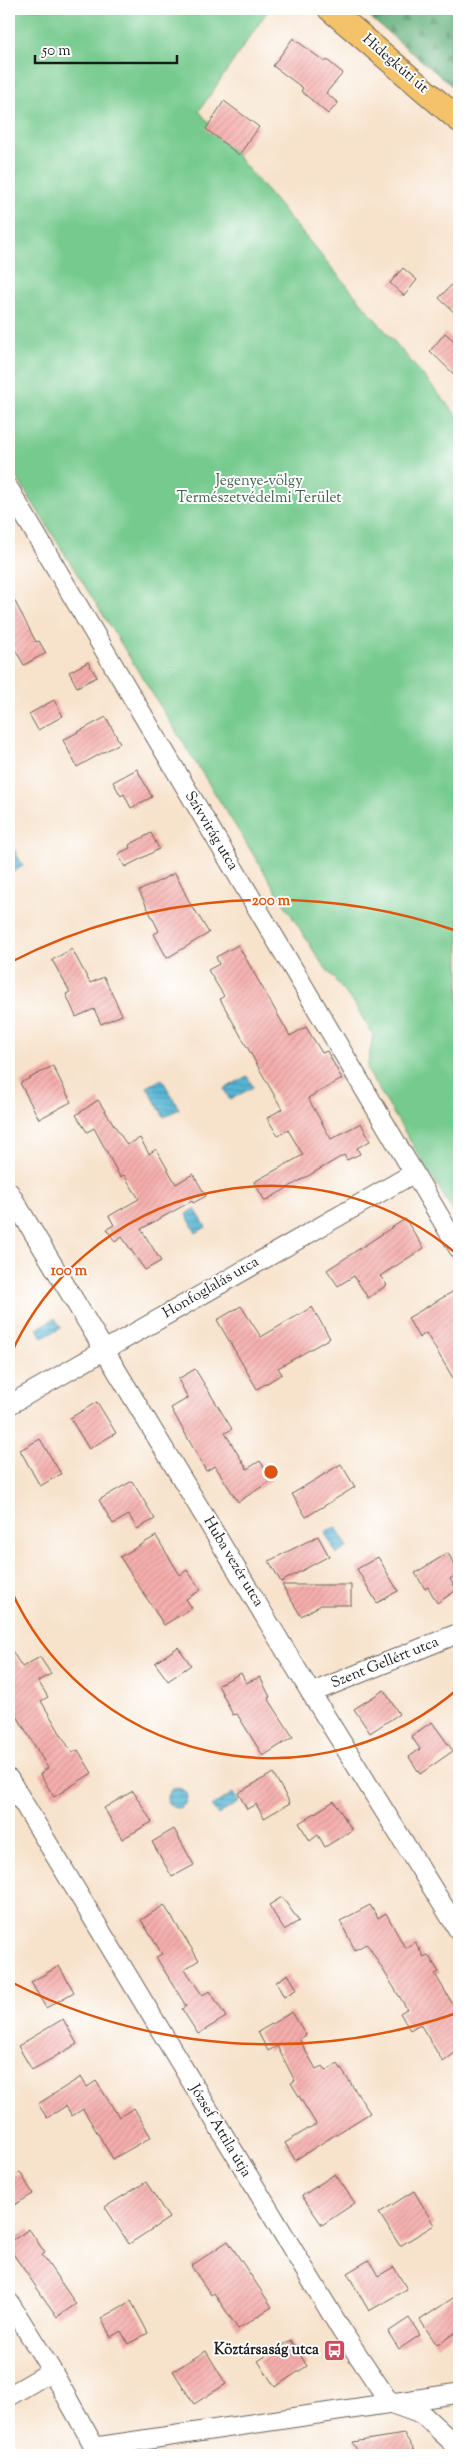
<svg xmlns="http://www.w3.org/2000/svg" width="468" height="2464" font-family="'Sorts Mill Goudy',serif">
	<style>
		.forest { fill: url(#forest-firs); stroke: #3e654a }
		.park { fill: #76ca8e; stroke: #497355 }
		.water { fill: url(#water-rules); stroke: #396978 }
		.lines { fill: none; stroke-linecap: round; stroke-linejoin: round }
		.stream { stroke: #56b6d5; stroke-width: 5.5 }
		.building { fill: url(#building-hatch) }
		.minor-casing { stroke: #696159; stroke-width: 21 }
		.major-casing { stroke: #696159; stroke-width: 26 }
		.minor { stroke: #fff; stroke-width: 19 }
		.major { stroke: #f3c26a; stroke-width: 24 }
		.ring { fill: none; stroke: #de560d; stroke-width: 2.5 }
		.labels { text-anchor: middle; dominant-baseline: central; stroke-width: 4; stroke-linejoin: round; paint-order: stroke }
		.street-label { font-size: 15px; fill: #1c1c1c; stroke: #fff }
		.park-label { font-size: 15px; fill: #40624a; stroke: #fff }
		.poi-label { font-size: 15px; font-weight: bold; fill: #1c1c1c; stroke: #fff; text-anchor: end }
		.centre { fill: #de560d; stroke: #fff; stroke-width: 2.5 }
		.ring-label { font-size: 15px; text-anchor: middle; font-weight: bold; fill: #de560d; stroke: #fff; stroke-width: 4; stroke-linejoin: round; paint-order: stroke }
	</style>
	<defs>
		<pattern id="forest-firs" width="22" height="20" patternUnits="userSpaceOnUse" patternTransform="scale(1.25)"><rect width="22" height="20" fill="#60ae79"/><path d="M5 1l3.5 6h-7zM16 11l3.5 6h-7z" fill="#4e8d62"/></pattern>
		<pattern id="water-rules" width="6" height="5" patternUnits="userSpaceOnUse" patternTransform="scale(1.25)"><rect width="6" height="5" fill="#56b6d5"/><path d="M0 2.5h6" fill="none" stroke="#4693ac"/></pattern>
		<pattern id="building-hatch" width="6" height="6" patternUnits="userSpaceOnUse" patternTransform="scale(1.25)"><rect width="6" height="6" fill="#f5aeac"/><path d="M-1 1l2-2M0 6l6-6M5 7l2-2" fill="none" stroke="#d19593"/></pattern>
	</defs>
	<rect width="100%" height="100%" fill="#fff"/>
	<filter id="ink" filterUnits="userSpaceOnUse"><feTurbulence type="fractalNoise" baseFrequency=".02" numOctaves="2"/><feDisplacementMap in="SourceGraphic" scale="10" xChannelSelector="R" yChannelSelector="G"/><feConvolveMatrix kernelMatrix="1 2 1 2 8 2 1 2 1" color-interpolation-filters="sRGB"/></filter>
	<filter id="wash" filterUnits="userSpaceOnUse"><feTurbulence type="fractalNoise" baseFrequency=".0096" numOctaves="4" result="noise"/><feDisplacementMap in="SourceGraphic" scale="20" xChannelSelector="R" yChannelSelector="G"/><feGaussianBlur stdDeviation="1.12" result="paint"/><feColorMatrix in="noise" values="0 0 0 0 0 0 0 0 0 0 0 0 0 0 0 0 0 1.4 0 .05"/><feComposite in="paint" operator="in"/></filter>
	<g filter="url(#wash)">
		<rect width="100%" height="100%" fill="#f7e2cb"/>
		<polygon class="forest" points="360,9 459,9 459,92"/>
		<polygon class="park" points="9,9 269,9 199,111 459,418 459,1221 367,1070 373,1035 354,1004 320,961 9,465"/>
		<g class="water">
			<polygon points="12,846 23,866 13,872 9,865 9,847"/>
			<polygon points="247,1076 253,1087 230,1100 224,1089"/>
			<polygon points="162,1079 179,1109 164,1117 147,1087"/>
			<polygon points="195,1209 206,1227 196,1233 186,1214"/>
			<polygon points="55,1318 61,1328 42,1338 37,1329"/>
			<polygon points="336,1527 348,1547 337,1554 325,1533"/>
			<circle cx="177" cy="1798" r="10"/>
			<polygon points="233,1793 239,1802 218,1815 212,1806"/>
		</g>
		<g class="lines">
			<polyline class="stream" points="457,9 459,12"/>
		</g>
		<g id="blocks">
			<g class="building">
				<polygon points="293,38 325,62 327,60 343,73 326,93 338,103 328,114 301,91 303,88 273,66"/>
				<polygon points="224,101 259,127 239,155 206,129"/>
				<polygon points="403,268 417,280 404,296 390,283"/>
				<polygon points="459,277 459,317 439,298"/>
				<polygon points="445,333 459,345 459,379 430,351"/>
				<polygon points="9,590 36,642 39,641 46,653 24,665 9,639"/>
				<polygon points="88,662 97,677 77,687 69,672"/>
				<polygon points="54,700 63,716 38,730 29,714"/>
				<polygon points="106,717 120,743 77,767 63,740"/>
				<polygon points="137,769 152,797 131,808 124,794 121,796 113,782"/>
				<polygon points="151,833 159,849 125,867 118,854 130,848 129,845"/>
				<polygon points="175,873 194,911 195,910 209,933 167,958 154,934 159,931 139,891"/>
				<polygon points="238,945 290,1036 306,1027 322,1053 327,1051 342,1079 308,1098 331,1139 361,1123 370,1141 357,1148 360,1154 347,1160 344,1155 265,1201 254,1182 303,1155 288,1130 278,1136 267,1118 282,1109 220,999 224,996 208,970 219,964 216,957"/>
				<polygon points="72,949 90,983 104,977 122,1015 101,1024 94,1009 76,1017 66,994 70,992 52,960"/>
				<polygon points="53,1066 71,1102 39,1119 20,1083"/>
				<polygon points="98,1100 127,1145 140,1138 149,1154 156,1149 176,1184 193,1174 206,1196 193,1203 192,1201 141,1229 161,1261 145,1270 122,1237 115,1242 107,1229 114,1225 109,1216 139,1199 124,1175 120,1177 94,1128 87,1132 76,1115"/>
				<polygon points="405,1219 424,1248 380,1276 387,1285 368,1298 354,1276 338,1286 327,1270"/>
				<polygon points="454,1291 459,1299 459,1388 426,1333 419,1338 408,1318"/>
				<polygon points="241,1306 261,1337 312,1307 330,1338 278,1368 282,1374 257,1389 217,1320"/>
				<polygon points="195,1369 232,1429 225,1433 247,1469 260,1461 272,1480 238,1502 215,1466 206,1471 171,1408 188,1398 178,1379"/>
				<polygon points="97,1402 116,1433 89,1449 70,1418"/>
				<polygon points="40,1439 61,1474 40,1486 20,1450"/>
				<polygon points="341,1464 355,1487 306,1517 292,1494"/>
				<polygon points="132,1481 155,1519 137,1529 129,1515 113,1524 99,1500"/>
				<polygon points="156,1536 180,1575 187,1570 201,1590 186,1599 192,1608 164,1625 120,1557"/>
				<polygon points="318,1536 329,1556 281,1582 269,1561"/>
				<polygon points="448,1553 459,1573 450,1579 457,1590 437,1603 428,1587 425,1589 415,1573"/>
				<polygon points="378,1557 398,1591 377,1603 357,1569"/>
				<polygon points="282,1585 351,1585 351,1605 321,1605 301,1616"/>
				<polygon points="9,1646 22,1667 40,1657 51,1674 38,1681 48,1697 41,1701 72,1753 78,1750 92,1773 54,1797 40,1774 48,1768 17,1716 9,1721"/>
				<polygon points="178,1647 191,1665 168,1681 155,1663"/>
				<polygon points="241,1673 246,1683 260,1677 270,1697 268,1698 293,1737 263,1756 237,1714 233,1715 218,1685"/>
				<polygon points="384,1690 399,1714 370,1733 354,1709"/>
				<polygon points="432,1722 453,1751 420,1774 409,1757 420,1749 411,1736"/>
				<polygon points="273,1773 290,1803 264,1818 256,1804 247,1809 238,1793"/>
				<polygon points="133,1791 152,1822 122,1839 104,1808"/>
				<polygon points="334,1801 352,1830 325,1847 318,1835 310,1841 299,1823"/>
				<polygon points="174,1829 194,1865 172,1877 152,1842"/>
				<polygon points="282,1897 299,1921 284,1930 269,1905"/>
				<polygon points="164,1905 199,1960 185,1969 202,1995 210,1991 226,2017 198,2034 182,2009 186,2006 156,1957 162,1954 141,1920"/>
				<polygon points="370,1905 378,1918 386,1913 405,1948 415,1942 424,1957 428,1955 439,1972 435,1974 459,2015 459,2050 443,2062 420,2024 410,2030 400,2013 407,2009 369,1947 366,1944 355,1950 340,1921"/>
				<polygon points="59,1966 74,1992 46,2008 31,1982"/>
				<polygon points="288,1974 297,1989 284,1997 276,1982"/>
				<polygon points="292,2012 306,2035 299,2039 316,2069 322,2066 326,2071 338,2064 370,2113 295,2160 285,2143 316,2124 291,2083 295,2081 277,2046 268,2051 258,2032"/>
				<polygon points="63,2019 77,2044 32,2070 18,2046"/>
				<polygon points="81,2077 87,2087 96,2081 119,2117 134,2108 151,2137 113,2159 83,2109 72,2116 66,2106 47,2118 38,2104"/>
				<polygon points="20,2172 33,2194 9,2208 9,2178"/>
				<polygon points="335,2174 355,2203 322,2225 302,2196"/>
				<polygon points="146,2182 169,2218 129,2244 105,2207"/>
				<polygon points="414,2191 434,2225 400,2246 379,2213"/>
				<polygon points="29,2229 45,2253 42,2255 76,2304 57,2317 9,2248 9,2243"/>
				<polygon points="228,2241 272,2307 238,2329 214,2293 211,2295 191,2266"/>
				<polygon points="369,2260 378,2276 394,2267 407,2289 369,2311 347,2273"/>
				<polygon points="459,2294 459,2330 437,2345 420,2320"/>
				<polygon points="131,2301 148,2333 128,2344 121,2331 111,2337 101,2318"/>
				<polygon points="409,2318 420,2335 399,2349 388,2332"/>
				<polygon points="291,2340 307,2366 275,2387 258,2361"/>
				<polygon points="206,2351 226,2384 194,2404 173,2371"/>
				<polygon points="404,2434 418,2455 359,2455 353,2442"/>
			</g>
		</g>
	</g>
	<g filter="url(#ink)">
		<use href="#blocks" fill-opacity="0" stroke="#696159" stroke-width="1"/>
		<g class="lines">
			<defs>
				<g id="minor">
					<polyline points="9,489 459,1249"/>
					<polyline points="9,1192 311,1693 459,1931"/>
					<polyline points="9,1405 414,1173"/>
					<polyline points="311,1693 459,1633"/>
					<polyline points="9,1779 343,2333 390,2403 423,2415 450,2440 459,2455"/>
					<polyline points="9,2302 52,2371 99,2455"/>
					<polyline points="9,2396 52,2371"/>
					<polyline points="96,2447 459,2393"/>
				</g>
				<polyline id="major" points="330,9 459,120"/>
			</defs>
			<use href="#minor" class="minor-casing"/>
			<use href="#major" class="major-casing"/>
			<use href="#minor" class="minor"/>
			<use href="#major" class="major"/>
		</g>
	</g>
	<g class="ring">
		<path d="M459 1688A286 286 0 0 1 10 1588M10 1356A286 286 0 0 1 459 1256"/>
		<path d="M457 2013A572 572 0 0 1 11 1982M11 962A572 572 0 0 1 457 931"/>
	</g>
	<defs>
		<symbol id="bus-square" viewBox="-11 -11 22 22"><rect x="-9" y="-9" width="18" height="18" rx="4" fill="#d1495b" stroke="#fff"/><path d="M-5-6H5V4H4V6H2V4H-2V6H-4V4H-5ZM-3.5-4V0h7V-4ZM-3.5 1.2v1.5H-2V1.2ZM2 1.2v1.5H3.5V1.2Z" fill="#fff"/></symbol>
	</defs>
	<g fill-rule="evenodd">
		<use href="#bus-square" x="322" y="2338" width="25" height="25"/>
	</g>
	<g class="labels">
		<g class="street-label">
			<text transform="translate(395 64) rotate(41)">Hidegkúti út</text>
			<text transform="translate(211 831) rotate(59)">Szívvirág utca</text>
			<text transform="translate(211 1288) rotate(-30)">Honfoglalás utca</text>
			<text transform="translate(233 1562) rotate(59)">Huba vezér utca</text>
			<text transform="translate(385 1663) rotate(-22)">Szent Gellért utca</text>
			<text transform="translate(220 2131) rotate(59)">József Attila útja</text>
		</g>
		<g class="park-label">
			<text x="259" y="481">Jegenye-völgy<tspan x="259" dy="17">Természetvédelmi Terület</tspan></text>
		</g>
		<g class="poi-label">
			<text x="319" y="2350">Köztársaság utca</text>
		</g>
	</g>
	<circle cx="271" cy="1472" r="8" class="centre"/>
	<g class="ring-label">
		<text x="271" y="905">200 m</text>
		<text x="69" y="1275">100 m</text>
	</g>
	<rect width="468" height="2464" fill="none" stroke="#fff" stroke-width="30"/>
	<path d="M35 55v8h142v-8" fill="none" stroke="#1c1c1c" stroke-width="2.5"/>
	<text x="42" y="55" font-size="15" fill="#1c1c1c" stroke="#ffffff" stroke-width="4" paint-order="stroke">50 m</text>
</svg>
